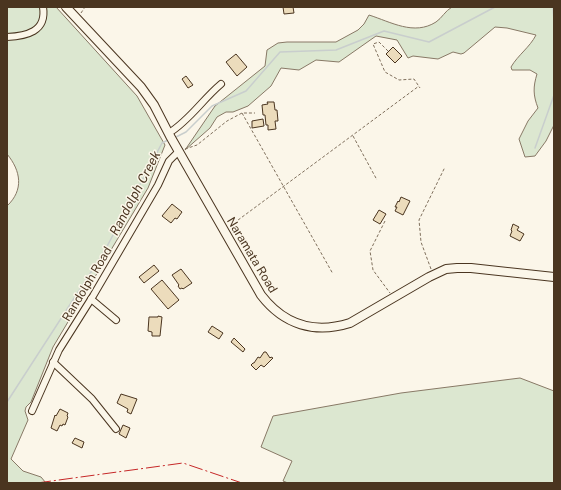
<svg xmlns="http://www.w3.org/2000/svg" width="561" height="490" font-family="'Public Sans',sans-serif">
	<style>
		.green { fill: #dce7d0; stroke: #887966 }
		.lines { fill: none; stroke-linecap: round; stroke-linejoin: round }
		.stream { stroke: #c9cecd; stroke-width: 1.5 }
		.building { fill: #ecdcbc; stroke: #4a3520 }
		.minor-casing { stroke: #4a3520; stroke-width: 8 }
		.major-casing { stroke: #4a3520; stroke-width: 10 }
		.path { stroke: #7f6f5c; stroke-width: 1; stroke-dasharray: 3 2; stroke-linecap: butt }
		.minor { stroke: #fbf6e9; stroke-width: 6 }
		.major { stroke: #fbf6e9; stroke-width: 8 }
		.power { stroke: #c62828; stroke-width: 1; stroke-dasharray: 14 3 2 3; stroke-linecap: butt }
		.labels { text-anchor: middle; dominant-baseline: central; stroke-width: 3; stroke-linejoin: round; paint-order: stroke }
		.street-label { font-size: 12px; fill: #4a3520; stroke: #fbf6e9 }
		.water-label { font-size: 13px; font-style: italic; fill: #4a3520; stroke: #fbf6e9 }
	</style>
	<rect width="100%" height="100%" fill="#fbf6e9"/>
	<g class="green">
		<path d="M7,7h49l81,89 28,49 -17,43 -95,159 -22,55 -5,5 -1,4 3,9 -17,39 12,12 18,6 5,6h-39v-277c17,-16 14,-35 0,-52z"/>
		<path d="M452,7h102v118l-8,16 -11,15 -10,1 -6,-18 9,-18 10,-13c-5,-13 -5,-21 -1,-34l-7,-4h-18l-1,-3c7,-12 19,-20 25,-32l-29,-7 -12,-1 -31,26 -3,1 -8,-2 -15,7 -25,-3 -5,2 -11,-18 -21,-4 -37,26 -23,-2 -17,10 -18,-2 -10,18 -23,20 -15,6h-7l-9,5 -7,11 -25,22 30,-44 50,-40 2,-16 11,-7 9,-1h49l22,-12 6,-6 5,-9c22,7 45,21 67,7 6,-4 9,-11 16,-15z"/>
		<polygon points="520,378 554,391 554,483 288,483 283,481 292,461 261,447 273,416 401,393"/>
	</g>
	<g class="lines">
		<g class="stream">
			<polyline points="553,7 554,22"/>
			<polyline points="174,138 186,132 212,106 246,91 280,52 336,50 384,31 429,42 495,7"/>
			<polyline points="535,148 554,95"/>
			<polyline points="7,402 104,252 162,143 168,140"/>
		</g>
	</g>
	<g class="building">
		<polygon points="283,7 293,7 294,13 284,14"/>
		<polygon points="393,47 402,56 395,63 386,54"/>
		<polygon points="236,54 247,67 237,76 226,62"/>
		<polygon points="186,76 193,85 188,88 182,79"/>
		<polygon points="267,102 274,102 275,110 277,110 278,121 275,121 276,129 268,130 268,125 266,125 265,115 263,115 262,105 268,104"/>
		<polygon points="263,119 264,126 252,128 252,121"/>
		<polygon points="401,197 410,201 403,215 395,211 397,207 395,207 398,201 399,202"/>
		<polygon points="172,204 182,212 177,219 175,218 171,223 162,216"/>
		<polygon points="379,210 386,214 380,224 373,220"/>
		<polygon points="513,224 519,227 517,230 524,234 520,241 510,236 512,231 511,230"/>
		<polygon points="154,265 159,271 144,283 139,277"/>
		<polygon points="181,269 192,283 183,289 182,288 180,289 178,286 179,285 172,275"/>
		<polygon points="162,280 179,300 168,309 151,289"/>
		<polygon points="158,316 162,317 160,336 152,336 152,332 148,331 149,317 158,317"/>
		<polygon points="212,326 223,333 219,339 208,332"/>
		<polygon points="234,338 245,349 243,352 231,342"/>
		<polygon points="264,352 266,352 270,358 271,357 273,358 264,367 261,365 256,370 251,365 253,363 254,363 258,357 260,358"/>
		<polygon points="121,394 137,399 131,414 127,412 128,409 117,403"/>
		<polygon points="60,409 68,413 67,416 68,417 65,425 63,424 62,426 60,425 57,431 51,428 55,415 56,416"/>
		<polygon points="123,425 130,428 126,438 119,434"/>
		<polygon points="75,438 84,442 82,448 72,443"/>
	</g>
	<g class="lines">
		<defs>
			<g id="minor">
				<path d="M7,37c19,-1 40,-5 36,-30"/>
				<path d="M169,133c21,-13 33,-33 52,-49"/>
				<polyline points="91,299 116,320"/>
				<polyline points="53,362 92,399 116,429"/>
				<polyline points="32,411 59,350 93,296 158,185 169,161 179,151"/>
			</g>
			<path id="major" d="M66,7l75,80 13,18 16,31 91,159c23,30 54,39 89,28l79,-46 17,-8 11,-1h14l83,9"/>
		</defs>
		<use href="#minor" class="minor-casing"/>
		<use href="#major" class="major-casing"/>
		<g class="path">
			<polyline points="81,13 85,7"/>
			<polyline points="388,51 379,42 373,44 385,72 399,80 414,79 420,88"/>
			<polyline points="242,113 333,274"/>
			<polyline points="353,136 377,180"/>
			<polyline points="185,149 197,145 227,121 242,113 255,113"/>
			<polyline points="385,221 370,251 373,270 390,293"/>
			<polyline points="230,226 419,86"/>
			<polyline points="431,269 421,242 419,220 445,167"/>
		</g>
		<use href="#minor" class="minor"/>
		<use href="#major" class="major"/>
		<polyline class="power" points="37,483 183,463 242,483"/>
	</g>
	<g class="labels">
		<g class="street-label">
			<text transform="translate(252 255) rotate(59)">Naramata Road</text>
			<text transform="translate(87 284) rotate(-59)">Randolph Road</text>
		</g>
		<g class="water-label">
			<text transform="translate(135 193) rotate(-62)">Randolph Creek</text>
		</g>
	</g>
	<rect width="561" height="490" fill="none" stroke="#4a3520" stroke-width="16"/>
</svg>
